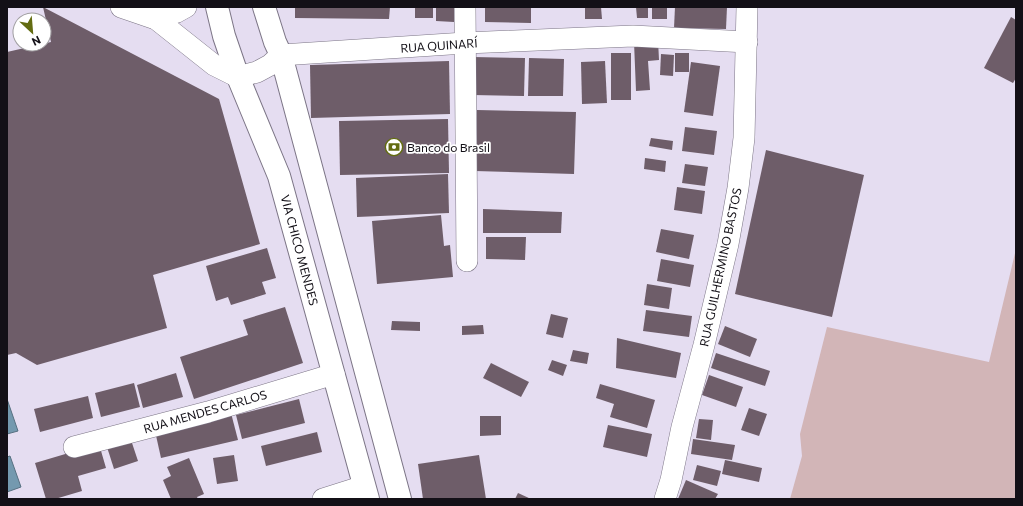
<svg xmlns="http://www.w3.org/2000/svg" width="1023" height="506" font-family="Commissioner,sans-serif">
	<style>
		.green { fill: #d2b5b7 }
		.water { fill: #7499af; stroke: #577081 }
		.building { fill: #6e5d69 }
		.lines { fill: none; stroke-linecap: round; stroke-linejoin: round }
		.street-casing { stroke: #7c7586; stroke-width: 22 }
		.secondary-casing { stroke: #7c7586; stroke-width: 24 }
		.street { stroke: #fff; stroke-width: 21 }
		.secondary { stroke: #fff; stroke-width: 22 }
		.labels { text-anchor: middle; dominant-baseline: central; stroke-width: 3.5; stroke-linejoin: round; paint-order: stroke }
		.street-label { font-size: 12px; fill: #131017; stroke: #fff }
		.poi-label { font-size: 12px; fill: #131017; stroke: #fff; text-anchor: start }
	</style>
	<rect width="100%" height="100%" fill="#e5ddf1"/>
	<polygon class="green" points="1016,249 1016,499 790,499 802,456 800,434 827,327 989,362"/>
	<g class="water">
		<polygon points="7,399 18,431 7,434"/>
		<polygon points="10,456 21,487 7,492 7,457"/>
	</g>
	<g class="building">
		<polygon points="43,7 219,99 260,244 153,275 167,328 37,365 16,353 7,355 7,52 51,42"/>
		<polygon points="295,7 390,7 389,19 295,18"/>
		<rect x="415" y="7" width="18" height="11"/>
		<polygon points="436,7 454,7 454,22 436,21"/>
		<polygon points="485,7 531,7 531,23 485,22"/>
		<polygon points="585,7 601,7 602,19 585,19"/>
		<polygon points="636,7 648,7 648,18 637,18"/>
		<rect x="652" y="7" width="15" height="12"/>
		<polygon points="675,7 727,7 726,29 674,28"/>
		<polygon points="1011,17 1016,20 1016,78 1013,83 984,68"/>
		<polygon points="658,40 659,60 648,61 650,90 636,91 634,42"/>
		<rect x="611" y="53" width="20" height="47"/>
		<rect x="675" y="53" width="14" height="19"/>
		<polygon points="661,54 674,55 673,76 660,75"/>
		<polygon points="473,57 525,58 524,96 473,95"/>
		<polygon points="529,58 564,59 563,96 528,96"/>
		<polygon points="449,61 450,114 311,118 310,65"/>
		<polygon points="605,61 607,103 582,104 581,62"/>
		<polygon points="691,62 720,66 713,116 684,112"/>
		<polygon points="477,110 576,112 574,174 475,171"/>
		<polygon points="448,119 449,173 340,175 339,121"/>
		<polygon points="685,127 717,131 714,155 682,151"/>
		<polygon points="651,138 673,141 672,150 649,146"/>
		<polygon points="766,150 864,175 832,317 735,294"/>
		<polygon points="645,158 666,161 665,172 644,169"/>
		<polygon points="685,164 708,167 705,186 682,183"/>
		<polygon points="448,174 449,213 357,217 356,178"/>
		<polygon points="677,187 705,191 702,214 674,210"/>
		<polygon points="483,209 562,212 561,233 483,233"/>
		<polygon points="441,215 444,246 450,245 453,277 377,284 372,221"/>
		<polygon points="661,229 694,235 689,259 656,252"/>
		<polygon points="486,237 526,237 525,260 486,259"/>
		<polygon points="267,248 276,278 262,282 266,294 231,305 228,297 216,301 206,266"/>
		<polygon points="661,259 694,265 690,287 657,281"/>
		<polygon points="647,284 672,288 669,309 644,305"/>
		<polygon points="285,307 303,363 194,399 180,357 248,335 243,320"/>
		<polygon points="646,310 692,316 689,337 643,331"/>
		<polygon points="551,314 568,318 563,338 546,334"/>
		<polygon points="392,321 420,322 420,331 391,330"/>
		<polygon points="483,325 484,334 462,335 462,326"/>
		<polygon points="725,326 757,339 750,357 718,344"/>
		<polygon points="617,338 681,353 676,378 616,368"/>
		<polygon points="573,350 589,353 587,364 570,361"/>
		<polygon points="716,353 770,371 765,386 711,368"/>
		<polygon points="552,360 567,365 563,376 548,370"/>
		<polygon points="491,363 529,382 521,397 483,378"/>
		<polygon points="176,373 183,397 143,408 137,385"/>
		<polygon points="709,375 743,387 736,407 702,395"/>
		<polygon points="134,383 140,407 101,417 95,393"/>
		<polygon points="600,384 655,400 647,428 610,417 614,404 596,398"/>
		<polygon points="88,396 93,418 40,432 34,409"/>
		<polygon points="299,399 305,423 242,439 236,415"/>
		<polygon points="749,408 767,414 759,436 741,430"/>
		<polygon points="231,413 238,440 161,458 155,431"/>
		<polygon points="480,416 501,416 501,435 480,436"/>
		<polygon points="699,419 713,420 711,440 696,438"/>
		<polygon points="608,425 652,434 647,457 603,447"/>
		<polygon points="317,432 322,452 266,466 261,446"/>
		<polygon points="693,439 735,445 732,460 691,454"/>
		<polygon points="131,440 138,461 114,469 107,447"/>
		<polygon points="99,444 106,468 78,476 82,491 55,499 46,499 35,463"/>
		<polygon points="234,455 238,481 217,484 213,458"/>
		<polygon points="479,455 486,499 423,499 418,464"/>
		<polygon points="189,458 204,494 197,497 198,499 171,499 163,480 171,476 167,467"/>
		<polygon points="725,460 762,468 759,482 722,474"/>
		<polygon points="697,465 721,471 717,486 693,480"/>
		<polygon points="686,480 718,494 715,499 678,499"/>
		<polygon points="518,493 531,499 515,499"/>
	</g>
	<g class="lines">
		<defs>
			<g id="street">
				<polyline points="121,7 156,19 214,65 238,77 257,72 270,65 281,55 465,43 633,36 747,42"/>
				<polyline points="465,7 467,261"/>
				<polyline points="156,19 177,12 186,7"/>
				<polyline points="74,447 208,412 334,374"/>
				<polyline points="323,499 364,486"/>
				<polyline points="665,499 671,480 682,427 704,345 728,244 738,188 744,138 747,7"/>
			</g>
			<g id="secondary">
				<polyline points="217,7 224,36 238,77 279,176 368,499"/>
				<polyline points="264,7 275,42 281,55 400,499"/>
			</g>
		</defs>
		<use href="#street" class="street-casing"/>
		<use href="#secondary" class="secondary-casing"/>
		<use href="#street" class="street"/>
		<use href="#secondary" class="secondary"/>
	</g>
	<defs>
		<symbol id="bank-ring" viewBox="-11 -11 22 22"><circle r="9.5" fill="#fff" stroke="#636c11" stroke-width="1.5"/><path d="M-6-4H6V4H-6ZM0-2.3a2.3 2.3 0 1 0 0 4.6a2.3 2.3 0 1 0 0-4.6Z" fill="#636c11"/></symbol>
	</defs>
	<g fill-rule="evenodd">
		<use href="#bank-ring" x="384" y="137" width="20" height="20"/>
	</g>
	<g class="labels">
		<g class="street-label">
			<text transform="translate(439 45) rotate(-4)">RUA QUINARÍ</text>
			<text transform="translate(300 250) rotate(75)">VIA CHICO MENDES</text>
			<text transform="translate(720 267) rotate(-78)">RUA GUILHERMINO BASTOS</text>
			<text transform="translate(205 411) rotate(-16)">RUA MENDES CARLOS</text>
		</g>
		<g class="poi-label">
			<text x="407" y="147">Banco do Brasil</text>
		</g>
	</g>
	<rect width="1023" height="506" fill="none" stroke="#131017" stroke-width="16"/>
	<g transform="translate(32 32) rotate(154)"><circle r="19" fill="#ffffff" stroke="#a19fa2"/>
	<path d="M0-3L7 15L0 10L-7 15Z" fill="#636c11"/>
	<text y="-6" font-size="11" font-weight="bold" text-anchor="middle" fill="#131017">N</text>
	</g>
</svg>
